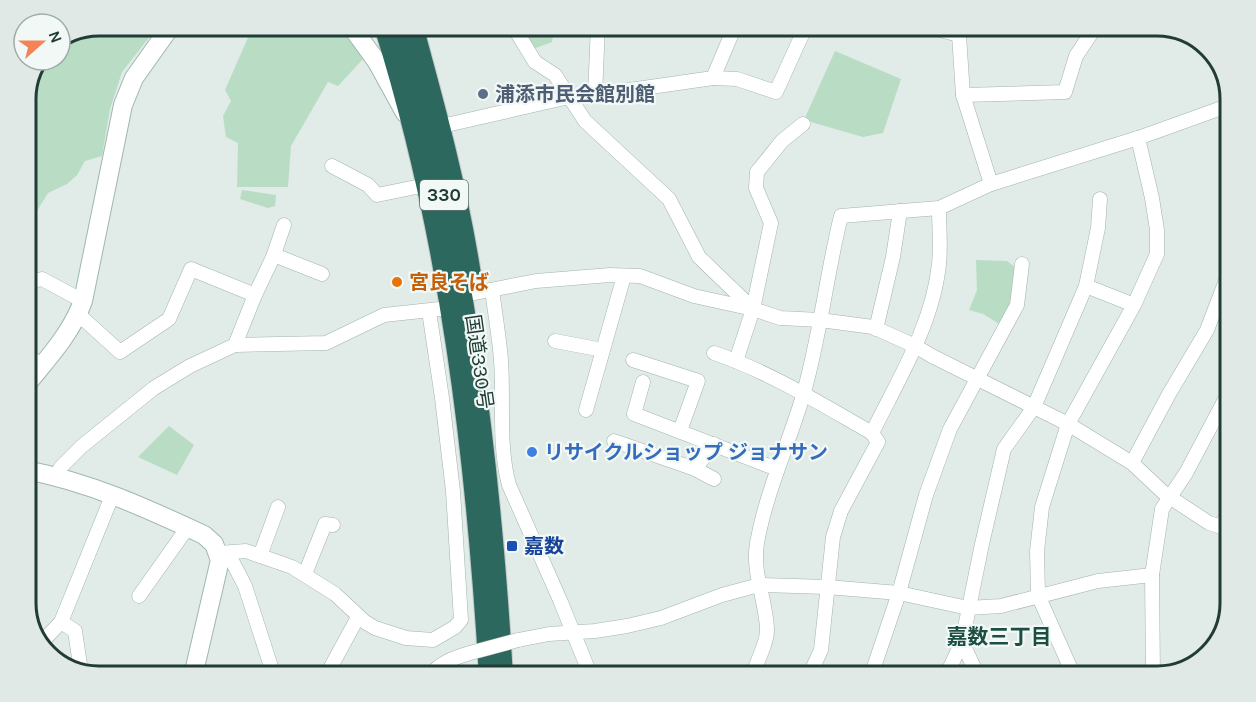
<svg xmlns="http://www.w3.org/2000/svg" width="1256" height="702" font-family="Karla,'Noto Sans JP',sans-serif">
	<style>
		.green { fill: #b9ddc4 }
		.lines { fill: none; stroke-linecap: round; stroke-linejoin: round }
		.street-casing { stroke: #a4b3ae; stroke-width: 15 }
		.secondary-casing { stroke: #9fb7b0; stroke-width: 20 }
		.highway-casing { stroke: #c1c8c7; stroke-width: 20 }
		.street { stroke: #fff; stroke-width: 14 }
		.secondary { stroke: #fff; stroke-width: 18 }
		.highway { stroke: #2d685f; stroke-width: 18 }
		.street-bridge-casing { stroke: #a4b3ae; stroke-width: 15; stroke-linecap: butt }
		.street-bridge { stroke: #fff; stroke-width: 14 }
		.service-dot { fill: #5c6f8a; stroke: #f1f8f5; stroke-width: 2 }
		.food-dot { fill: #e8710a; stroke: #f1f8f5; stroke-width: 2 }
		.shop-dot { fill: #3f7fe0; stroke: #f1f8f5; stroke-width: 2 }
		.transit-dot { fill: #1a4fb4; stroke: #f1f8f5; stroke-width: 2 }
		.labels { text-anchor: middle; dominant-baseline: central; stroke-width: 4.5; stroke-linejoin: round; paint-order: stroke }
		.shield { fill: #f1f8f5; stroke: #5f746f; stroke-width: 1.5 }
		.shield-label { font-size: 18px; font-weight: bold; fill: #213c36 }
		.service-label { font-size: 20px; font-weight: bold; fill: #4e5e75; stroke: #f1f8f5; text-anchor: start }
		.food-label { font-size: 20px; font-weight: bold; fill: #c56008; stroke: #f1f8f5; text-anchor: start }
		.street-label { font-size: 20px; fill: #213c36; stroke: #f1f8f5 }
		.shop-label { font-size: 20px; font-weight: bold; fill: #366cbe; stroke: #f1f8f5; text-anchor: start }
		.transit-label { font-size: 20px; font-weight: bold; fill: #164399; stroke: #f1f8f5; text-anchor: start }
		.neighbourhood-label { font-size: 21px; font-weight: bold; fill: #1d4e44; stroke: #f1f8f5 }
		.rim { fill: none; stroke: #213c36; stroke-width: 3 }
	</style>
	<rect width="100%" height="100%" fill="#e1ebe7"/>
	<g class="green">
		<polygon points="99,26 158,26 122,72 110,109 102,156 85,161 77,175 67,184 48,193 37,211 26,217 26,95 41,60 60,60 60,42"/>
		<polygon points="253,26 342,26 364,58 338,86 328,82 291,146 288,187 237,187 238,143 226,137 223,116 231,101 225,90"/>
		<polygon points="519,26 554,26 552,42 533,49"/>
		<polygon points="835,51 901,79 883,133 863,137 804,120"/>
		<polygon points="242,190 276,195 275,206 268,208 240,199"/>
		<polygon points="976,260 1007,261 1016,268 1013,303 1001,325 983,314 969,310 977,290"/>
		<polygon points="169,426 194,445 177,475 138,457"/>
	</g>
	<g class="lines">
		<defs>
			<g id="street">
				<polyline points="513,26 535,62 555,75 585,121 669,199 699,257 753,309"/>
				<polyline points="925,26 959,35"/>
				<polyline points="963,26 959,35 963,95 991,184"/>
				<polyline points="713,78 737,79 776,92 806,26"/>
				<polyline points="595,95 598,26"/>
				<polyline points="963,95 1065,92 1076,56 1096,26"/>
				<polyline points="442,126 569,97 595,95 713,78 735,26"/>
				<polyline points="332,166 368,185 377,195 426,185"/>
				<polyline points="274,255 322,274"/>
				<polyline points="26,280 28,282 42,279 83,301"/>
				<polyline points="1086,286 1134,305"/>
				<path d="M492,290c3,23 7,46 9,70 3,42 -3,84 8,125l51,115 26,64 3,12"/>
				<polyline points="475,293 536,281 610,275 640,276 694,296 753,309 780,318 820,320 873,327 915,346 932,356 1068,424 1132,463 1165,494 1209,523 1230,530"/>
				<polyline points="255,295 273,257 284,225"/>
				<polyline points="78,314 120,352 169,319 191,269 255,295 235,345"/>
				<polyline points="876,329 893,257 900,211"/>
				<polyline points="555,341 603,350"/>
				<polyline points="26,353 41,366"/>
				<path d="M714,353c56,19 107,51 158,80"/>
				<polyline points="633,360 698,381 680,431"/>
				<polyline points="736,361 753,309 771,223 756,188 757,172 782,141 803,124"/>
				<polyline points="643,382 634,414 777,469"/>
				<polyline points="586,410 624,276"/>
				<polyline points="614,441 695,469 714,444"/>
				<polyline points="1132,463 1169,394 1207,330 1228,275 1230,227"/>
				<polyline points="695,469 714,479"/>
				<polyline points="56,476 61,467 82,446 154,388 190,366 235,345 326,343 384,315 449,308"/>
				<polyline points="1221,527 1230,508"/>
				<polyline points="219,553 246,551 292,567 335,594 365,622 375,628 406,638 433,640 455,627 461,620 453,491 442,398 429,311"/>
				<polyline points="219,553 231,559 245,586 274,676"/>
				<polyline points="260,556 278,507"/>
				<polyline points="305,574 325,524 333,525"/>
				<polyline points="139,596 188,527"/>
				<polyline points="518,640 549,634 595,631 627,626 661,618 722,595 759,585 827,587 899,593 968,608 1001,606 1098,581 1152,575"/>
				<polyline points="1217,643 1229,610"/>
				<polyline points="40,644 61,622"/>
				<polyline points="80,665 75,631 61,622 112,496"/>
				<polyline points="326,676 358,617"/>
				<path d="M429,676c11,-13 24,-18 41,-23"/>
				<path d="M752,676c4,-12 16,-35 15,-47 -1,-29 -15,-56 -10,-86 9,-50 30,-95 45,-144 18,-60 24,-123 39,-183l98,-8 52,-24 147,-46 92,-33"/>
				<path d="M809,676l12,-26 12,-113 8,-26 37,-69 -6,-9c26,-53 61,-109 67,-169 2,-18 0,-37 0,-56"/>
				<polyline points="869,676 874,667 899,593 926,495 950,429 1017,305 1022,264"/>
				<polyline points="946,676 962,642"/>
				<polyline points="978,676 962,642 982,544 1004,449 1034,407 1086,286 1098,228 1100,199"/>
				<polyline points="1074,676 1038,595 1037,551 1042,507 1068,424 1134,305 1157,254 1157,230 1152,198 1138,138"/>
				<polyline points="1153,676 1152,575 1162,509 1186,473 1230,390"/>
			</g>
			<g id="secondary">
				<polyline points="351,26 377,62 405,113"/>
				<path d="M26,385c21,-26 45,-51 57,-84l40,-196 11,-27 37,-52"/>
				<path d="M26,470c63,12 120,38 178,65l10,9 6,16 -27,116"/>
			</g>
			<g id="highway">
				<path d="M383,26c66,210 92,431 105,650"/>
				<path d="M400,26c65,211 91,431 104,650"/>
				<path d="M414,26c23,84 46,168 59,255"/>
			</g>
		</defs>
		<use href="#street" class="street-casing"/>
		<use href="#secondary" class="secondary-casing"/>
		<use href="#highway" class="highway-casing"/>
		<use href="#street" class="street"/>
		<use href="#secondary" class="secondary"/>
		<use href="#highway" class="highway"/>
		<defs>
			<polyline id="street-bridge" points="470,653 518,640"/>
		</defs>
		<use href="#street-bridge" class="street-bridge-casing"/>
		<use href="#street-bridge" class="street-bridge"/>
	</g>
	<circle class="service-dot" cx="483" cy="94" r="6"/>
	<circle class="food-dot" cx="397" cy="282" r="6"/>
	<circle class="shop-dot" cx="532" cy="452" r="6"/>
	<rect class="transit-dot" x="506" y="540" width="12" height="12" rx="3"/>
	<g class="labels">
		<rect class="shield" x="420" y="180" width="48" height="30" rx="4.5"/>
		<g class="shield-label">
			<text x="444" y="195">330</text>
		</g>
		<g class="service-label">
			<text x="495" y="94">浦添市民会館別館</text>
		</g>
		<g class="food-label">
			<text x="409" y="282">宮良そば</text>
		</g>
		<g class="street-label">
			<text transform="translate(479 362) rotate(82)">国道330号</text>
		</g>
		<g class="shop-label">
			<text x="544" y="452">リサイクルショップ ジョナサン</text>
		</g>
		<g class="transit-label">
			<text x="524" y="546">嘉数</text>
		</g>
		<g class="neighbourhood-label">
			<text x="999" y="637">嘉数三丁目</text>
		</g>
	</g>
	<path d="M0 0H1256V702H0ZM99 36H1157A63 63 0 0 1 1220 99V603A63 63 0 0 1 1157 666H99A63 63 0 0 1 36 603V99A63 63 0 0 1 99 36Z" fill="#e0e9e6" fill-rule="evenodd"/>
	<path class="rim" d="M99 36H1157A63 63 0 0 1 1220 99V603A63 63 0 0 1 1157 666H99A63 63 0 0 1 36 603V99A63 63 0 0 1 99 36Z"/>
	<g transform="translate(42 42) rotate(69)"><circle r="28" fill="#f1f8f5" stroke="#9eada9" stroke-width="1.5"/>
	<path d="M0-4.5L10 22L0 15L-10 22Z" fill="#f38458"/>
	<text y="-9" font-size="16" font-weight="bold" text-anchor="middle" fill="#213c36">N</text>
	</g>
</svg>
